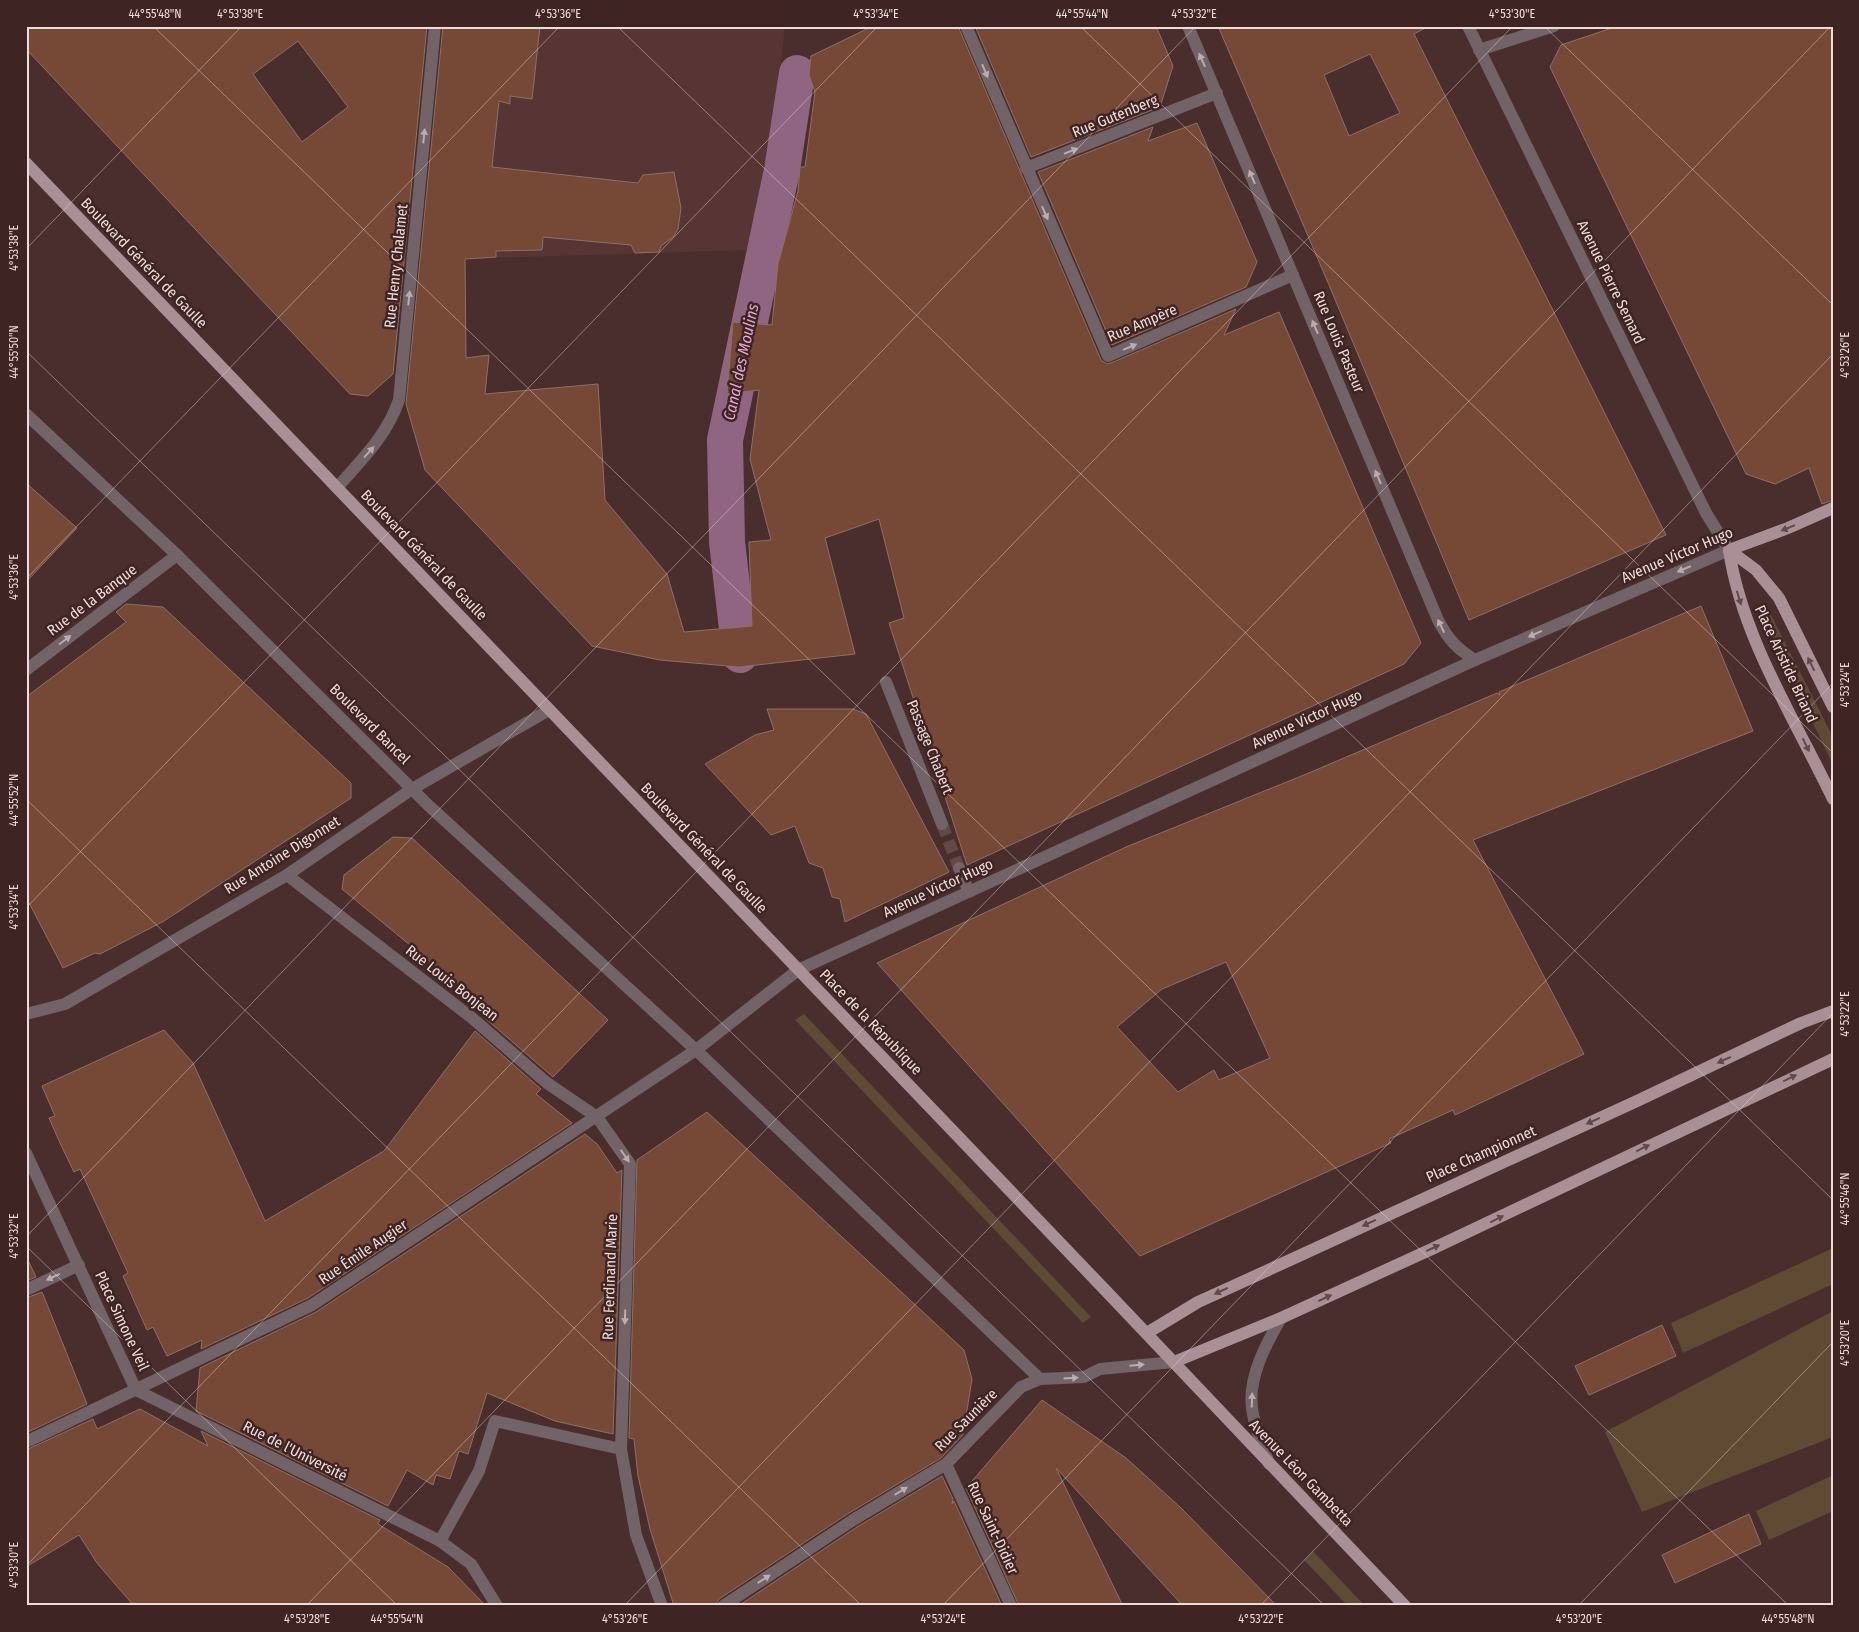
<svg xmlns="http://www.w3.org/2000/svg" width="1859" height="1632" font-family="'Fira Sans Condensed',sans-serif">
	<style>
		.built { fill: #573534 }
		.green { fill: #5f4a33 }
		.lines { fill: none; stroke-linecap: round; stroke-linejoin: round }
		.canal { stroke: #8f6582; stroke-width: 36 }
		.building { fill: #754936; stroke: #8d7165; fill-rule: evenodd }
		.minor-tunnel { stroke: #624847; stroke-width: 12; stroke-dasharray: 12 6; stroke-linecap: butt }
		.minor { stroke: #716367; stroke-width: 12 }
		.major { stroke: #a98f96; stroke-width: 12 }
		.oneway { fill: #bcacad }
		.oneway2 { fill: #63494b }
		.ticks { fill: none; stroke: #eedcdb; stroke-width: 1; stroke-opacity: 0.45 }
		.labels { text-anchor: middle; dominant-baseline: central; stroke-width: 5; stroke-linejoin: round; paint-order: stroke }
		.street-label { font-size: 15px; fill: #eedcdb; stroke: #3e2423 }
		.water-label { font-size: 16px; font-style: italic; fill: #e9a7d6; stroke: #3e2423 }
		.neatline { fill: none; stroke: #eedcdb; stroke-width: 2 }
		.ticks-label { font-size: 12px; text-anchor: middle; fill: #eedcdb }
	</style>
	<rect width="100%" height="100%" fill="#492e2d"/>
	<polygon class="built" points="459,26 785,26 768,175 748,250 432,260"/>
	<g class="green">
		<polygon points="1770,613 1833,737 1833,765 1762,617"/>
		<polygon points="804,1014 1091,1317 1083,1323 795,1020"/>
		<polygon points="1833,1248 1833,1284 1683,1353 1671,1323"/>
		<polygon points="1833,1311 1833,1437 1642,1512 1605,1432"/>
		<polygon points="1833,1475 1833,1511 1769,1540 1756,1511"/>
		<polygon points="1313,1551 1365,1606 1348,1606 1304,1560"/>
	</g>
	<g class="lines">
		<polyline class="canal" points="740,655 727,542 725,440 782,170 797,73"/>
	</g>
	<g class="building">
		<path d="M26,26h401l-34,348 -25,22 -18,-2 -324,-345zM298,41l50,66 -46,35 -49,-68z"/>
		<polygon points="443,26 540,26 532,99 510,96 510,104 499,101 492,167 638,183 643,175 674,172 681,208 678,229 674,236 661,246 659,252 635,253 631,245 543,237 542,250 496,251 496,257 465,259 466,358 489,355 485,394 598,384 605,500 667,574 684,632 752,626 749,542 771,540 750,459 759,390 727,394 733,322 772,325 778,264 798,191 800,167 805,167 815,92 809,75 811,56 873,26 958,26 1101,360 1107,364 1111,363 1236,309 1224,335 1279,312 1421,643 1404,664 967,865 889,623 904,618 879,519 825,538 855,654 739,667 660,660 592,646 425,470 406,404"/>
		<polygon points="975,26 1156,26 1173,66 1160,107 1031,157"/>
		<path d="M1218,26h211l-15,8 252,501 -197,85 -140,-335zM1370,54l30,59 -51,23 -25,-61z"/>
		<polygon points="1618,26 1833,26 1833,500 1822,504 1809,468 1775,484 1746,474 1550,67 1561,45"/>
		<polygon points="1197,123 1257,262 1246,287 1112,345 1038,172 1153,127 1148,141"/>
		<polygon points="26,483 77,528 26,582"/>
		<polygon points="126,604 163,607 351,783 351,798 164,921 100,954 95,953 63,968 26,897 26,697 126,622 116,612"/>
		<path d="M1701,606l52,125 -280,109 111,214 -129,61 -2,-5 -64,29 2,4 -251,113 -263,-293 249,-116 178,-72 193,-82 3,2 -1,-3zM1226,962l44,96 -51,22 -5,-10 -36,22 -61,-65 45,-38z"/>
		<polygon points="767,709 853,709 866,714 949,872 845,922 840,899 832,897 823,868 809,863 795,826 771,835 705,764 755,735 774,730"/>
		<polygon points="393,837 412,838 608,1020 553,1077 485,1018 490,1011 342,889 344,875"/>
		<polygon points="164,1030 193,1063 265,1221 384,1151 475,1031 541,1089 536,1094 572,1123 308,1298 201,1349 202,1340 167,1356 153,1327 147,1330 123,1276 128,1273 80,1169 74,1172 60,1143 49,1118 55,1116 42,1086"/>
		<polygon points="707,1112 964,1350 972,1379 963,1435 941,1458 849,1513 719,1599 715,1606 674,1606 650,1529 638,1476 634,1439 629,1438 637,1160"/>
		<polygon points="585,1134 597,1144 617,1173 622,1170 613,1434 555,1421 487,1393 468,1454 459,1451 450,1479 436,1475 433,1485 407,1470 388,1506 196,1411 200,1368 316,1312"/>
		<polygon points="26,1256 36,1277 26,1281"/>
		<polygon points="42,1292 87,1404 26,1433 26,1298"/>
		<polygon points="1662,1325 1676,1356 1589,1395 1575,1366"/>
		<polygon points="1042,1400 1126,1458 1180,1507 1277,1606 1183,1606 1056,1468 1123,1606 1019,1606 966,1488"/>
		<polygon points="140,1409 208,1446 201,1431 380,1520 378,1524 448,1567 486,1606 134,1606 97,1563 79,1535 26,1567 26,1450 93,1419 97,1429"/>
		<polygon points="942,1476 953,1499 952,1504 954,1501 1002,1606 738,1606 857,1527"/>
		<polygon points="1749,1514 1761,1544 1675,1583 1662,1555"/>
	</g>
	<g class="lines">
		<polyline class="minor-tunnel" points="942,824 959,868"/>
		<g class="minor">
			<polyline points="966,26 1108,356 1293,275"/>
			<path d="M1188,26l250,594c10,19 19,29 37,40"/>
			<polyline points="1479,50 1554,26"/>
			<polyline points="1026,168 1217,93"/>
			<polyline points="26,414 177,555 428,805 696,1050 1040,1379"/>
			<path d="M337,488c25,-29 49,-51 62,-88l36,-374"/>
			<polyline points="26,670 177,555"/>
			<polyline points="886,682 942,824"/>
			<polyline points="959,868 969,892"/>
			<polyline points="287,875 472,1018 547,1083 597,1117 630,1164 621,1449 636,1535 662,1606"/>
			<polyline points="26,1014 65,1004 287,875 412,789 549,710"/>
			<polyline points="26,1153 136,1390 440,1541 471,1564 497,1606"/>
			<polyline points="26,1290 79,1265"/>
			<polyline points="26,1442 312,1305 696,1050 798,970 1475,660 1729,550 1706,513 1468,26"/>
			<polyline points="946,1464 1011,1606"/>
			<path d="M1269,1464c-6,-18 -15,-37 -17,-56 -4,-31 14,-64 29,-90"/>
			<polyline points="440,1541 479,1471 495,1421 621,1449"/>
			<polyline points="723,1606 853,1520 946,1464 1021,1387 1040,1379 1084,1377 1100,1369 1174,1362"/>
		</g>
		<g class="major">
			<polyline points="26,163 1107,1292 1405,1606"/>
			<path d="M1729,550c13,88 66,169 104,249"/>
			<polyline points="1729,550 1756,570 1779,598 1833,707"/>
			<polyline points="1729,550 1788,528 1833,508"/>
			<polyline points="1147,1333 1198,1302 1229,1288 1637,1101 1801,1023 1833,1011"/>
			<polyline points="1174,1362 1281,1318 1434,1248 1833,1059"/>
		</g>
	</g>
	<defs><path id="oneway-solid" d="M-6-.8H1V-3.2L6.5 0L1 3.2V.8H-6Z" transform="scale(1.25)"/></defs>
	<g class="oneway">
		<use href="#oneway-solid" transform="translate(1202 60) rotate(-114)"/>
		<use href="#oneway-solid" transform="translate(985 71) rotate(67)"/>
		<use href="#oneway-solid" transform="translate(424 136) rotate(-84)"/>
		<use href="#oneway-solid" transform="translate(1071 151) rotate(-22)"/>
		<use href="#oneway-solid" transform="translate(1252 177) rotate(-113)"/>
		<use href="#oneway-solid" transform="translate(1045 213) rotate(66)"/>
		<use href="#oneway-solid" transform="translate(409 298) rotate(-84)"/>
		<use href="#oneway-solid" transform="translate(1315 327) rotate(-113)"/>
		<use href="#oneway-solid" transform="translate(1130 347) rotate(-23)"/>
		<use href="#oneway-solid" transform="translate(369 452) rotate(-48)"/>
		<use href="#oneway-solid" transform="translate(1378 477) rotate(-113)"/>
		<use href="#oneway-solid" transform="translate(1684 569) rotate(157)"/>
		<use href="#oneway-solid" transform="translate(1441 626) rotate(-116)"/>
		<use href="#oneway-solid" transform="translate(1535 634) rotate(156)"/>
		<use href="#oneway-solid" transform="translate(65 640) rotate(-37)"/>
		<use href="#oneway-solid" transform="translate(625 1156) rotate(55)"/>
		<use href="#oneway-solid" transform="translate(53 1277) rotate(155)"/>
		<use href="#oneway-solid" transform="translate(625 1317) rotate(92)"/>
		<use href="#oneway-solid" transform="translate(1137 1365) rotate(-5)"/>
		<use href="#oneway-solid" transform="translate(1071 1378) rotate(-4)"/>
		<use href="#oneway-solid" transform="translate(1252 1400) rotate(-88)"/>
		<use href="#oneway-solid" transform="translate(901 1491) rotate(-31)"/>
		<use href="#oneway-solid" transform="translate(764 1579) rotate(-33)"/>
	</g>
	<g class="oneway2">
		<use href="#oneway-solid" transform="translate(1788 528) rotate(158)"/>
		<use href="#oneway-solid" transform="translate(1739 598) rotate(73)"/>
		<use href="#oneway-solid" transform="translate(1811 664) rotate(-116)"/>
		<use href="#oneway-solid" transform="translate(1806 745) rotate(64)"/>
		<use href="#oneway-solid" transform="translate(1724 1060) rotate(155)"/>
		<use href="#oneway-solid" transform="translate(1790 1078) rotate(-26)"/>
		<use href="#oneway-solid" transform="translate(1593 1121) rotate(156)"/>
		<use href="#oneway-solid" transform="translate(1643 1148) rotate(-26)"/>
		<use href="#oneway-solid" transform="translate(1497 1219) rotate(-26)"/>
		<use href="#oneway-solid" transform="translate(1369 1223) rotate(155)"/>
		<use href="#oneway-solid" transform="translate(1433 1248) rotate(-25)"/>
		<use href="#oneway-solid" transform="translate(1221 1291) rotate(155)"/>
		<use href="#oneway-solid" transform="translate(1325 1298) rotate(-25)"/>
	</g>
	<path class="ticks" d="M153,26l1636,1580M617,26l1216,1174M1080,26l753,727M1544,26l289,279M26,249l216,-223M26,351l1299,1255M26,579l534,-553M26,799l836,807M26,908l852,-882M26,1237l1170,-1211M26,1246l372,360M26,1566l1487,-1540M306,1606l1525,-1580M624,1606l1209,-1252M942,1606l891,-923M1260,1606l573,-593M1578,1606l255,-264"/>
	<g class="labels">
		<g class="street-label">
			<text transform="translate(1115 116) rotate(-22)">Rue Gutenberg</text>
			<text transform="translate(144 263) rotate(46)">Boulevard Général de Gaulle</text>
			<text transform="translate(396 266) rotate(-84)">Rue Henry Chalamet</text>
			<text transform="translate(1611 282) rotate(64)">Avenue Pierre Semard</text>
			<text transform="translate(1142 323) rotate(-23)">Rue Ampère</text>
			<text transform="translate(1339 342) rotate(67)">Rue Louis Pasteur</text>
			<text transform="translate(424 555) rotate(46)">Boulevard Général de Gaulle</text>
			<text transform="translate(1677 555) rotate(-23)">Avenue Victor Hugo</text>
			<text transform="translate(92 600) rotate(-37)">Rue de la Banque</text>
			<text transform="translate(1786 664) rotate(65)">Place Aristide Briand</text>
			<text transform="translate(1307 719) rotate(-25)">Avenue Victor Hugo</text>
			<text transform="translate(370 724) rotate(45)">Boulevard Bancel</text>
			<text transform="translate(930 747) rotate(68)">Passage Chabert</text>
			<text transform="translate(704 848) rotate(46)">Boulevard Général de Gaulle</text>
			<text transform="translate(282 855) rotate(-32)">Rue Antoine Digonnet</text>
			<text transform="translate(938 888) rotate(-25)">Avenue Victor Hugo</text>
			<text transform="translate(452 983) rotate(38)">Rue Louis Bonjean</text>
			<text transform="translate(871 1022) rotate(46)">Place de la République</text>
			<text transform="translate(1481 1154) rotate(-24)">Place Championnet</text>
			<text transform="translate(363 1252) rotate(-34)">Rue Émile Augier</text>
			<text transform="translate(610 1277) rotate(-88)">Rue Ferdinand Marie</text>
			<text transform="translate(122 1321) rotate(65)">Place Simone Veil</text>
			<text transform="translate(966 1420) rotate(-45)">Rue Saunière</text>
			<text transform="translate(295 1451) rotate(27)">Rue de l'Université</text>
			<text transform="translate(1301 1473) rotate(46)">Avenue Léon Gambetta</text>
			<text transform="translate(993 1528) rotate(65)">Rue Saint-Didier</text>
		</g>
		<g class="water-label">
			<text transform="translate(741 362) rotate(-78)">Canal des Moulins</text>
		</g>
	</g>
	<rect width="1859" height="1632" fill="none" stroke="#3e2423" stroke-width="55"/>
	<rect x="28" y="28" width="1804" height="1576" class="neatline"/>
	<g class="ticks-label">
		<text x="155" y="18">44°55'48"N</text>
		<text x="240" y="18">4°53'38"E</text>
		<text x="558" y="18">4°53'36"E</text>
		<text x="876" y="18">4°53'34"E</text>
		<text x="1082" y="18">44°55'44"N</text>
		<text x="1194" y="18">4°53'32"E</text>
		<text x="1512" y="18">4°53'30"E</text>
		<text transform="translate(14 248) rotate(-90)" y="4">4°53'38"E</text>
		<text transform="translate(14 352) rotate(-90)" y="4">44°55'50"N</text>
		<text transform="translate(1845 355) rotate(-90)" y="4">4°53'26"E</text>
		<text transform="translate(14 577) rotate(-90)" y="4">4°53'36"E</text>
		<text transform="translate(1845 685) rotate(-90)" y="4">4°53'24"E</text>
		<text transform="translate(14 800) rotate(-90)" y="4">44°55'52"N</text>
		<text transform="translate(14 907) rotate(-90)" y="4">4°53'34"E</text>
		<text transform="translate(1845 1014) rotate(-90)" y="4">4°53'22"E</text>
		<text transform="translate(1845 1199) rotate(-90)" y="4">44°55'46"N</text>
		<text transform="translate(14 1236) rotate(-90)" y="4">4°53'32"E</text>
		<text transform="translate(1845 1343) rotate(-90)" y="4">4°53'20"E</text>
		<text transform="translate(14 1565) rotate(-90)" y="4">4°53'30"E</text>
		<text x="307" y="1623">4°53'28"E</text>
		<text x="397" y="1623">44°55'54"N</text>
		<text x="625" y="1623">4°53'26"E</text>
		<text x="943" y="1623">4°53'24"E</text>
		<text x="1261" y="1623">4°53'22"E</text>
		<text x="1579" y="1623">4°53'20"E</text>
		<text x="1788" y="1623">44°55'48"N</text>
	</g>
</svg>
